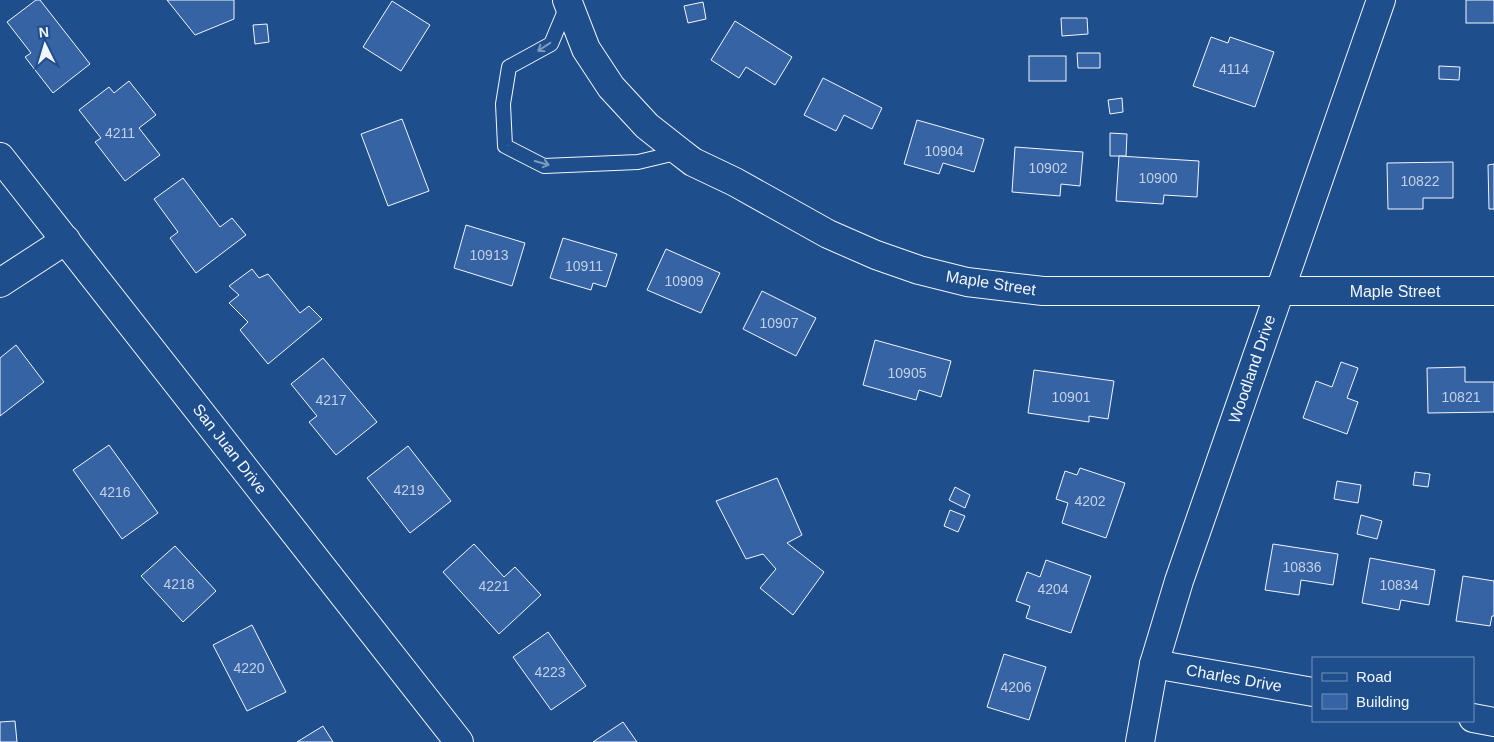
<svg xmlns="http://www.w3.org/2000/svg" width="1494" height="742" font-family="Arial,sans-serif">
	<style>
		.building { fill: #3563a3; stroke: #f2f6ff }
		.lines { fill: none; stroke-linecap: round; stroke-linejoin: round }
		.service-casing { stroke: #f2f6ff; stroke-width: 16 }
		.minor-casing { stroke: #f2f6ff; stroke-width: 30 }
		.service { stroke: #1f4e8c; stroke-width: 14 }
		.minor { stroke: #1f4e8c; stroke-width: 28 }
		.oneway { stroke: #7e9ac0 }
		.labels { text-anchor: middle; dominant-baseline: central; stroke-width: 4; stroke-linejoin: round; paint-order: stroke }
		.number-label { font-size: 14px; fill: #c3d1e8 }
		.street-label { font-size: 16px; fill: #f2f6ff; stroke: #1f4e8c }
	</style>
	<rect width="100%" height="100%" fill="#1f4e8c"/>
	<g class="building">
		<polygon points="36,0 40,0 90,64 53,93 25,57 31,53 7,22"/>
		<polygon points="167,0 234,0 234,19 195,35"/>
		<rect x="1466" y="0" width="28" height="23"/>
		<polygon points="392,1 430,25 401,71 363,47"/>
		<polygon points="703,2 706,19 688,23 684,6"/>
		<polygon points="1061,18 1087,18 1088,34 1062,36"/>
		<polygon points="735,21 792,57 775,85 746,67 739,78 711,60"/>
		<polygon points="267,24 269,42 255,44 253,25"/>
		<polygon points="1211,37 1228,43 1230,37 1274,52 1255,107 1193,86"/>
		<polygon points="1077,53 1100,53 1100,68 1078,68"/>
		<rect x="1029" y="56" width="37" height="25"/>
		<polygon points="1439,66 1460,67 1459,80 1439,79"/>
		<polygon points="823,78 882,108 872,129 844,115 836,131 804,115"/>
		<polygon points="129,81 156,115 139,128 160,155 125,181 95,142 101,138 79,110 109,87 114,93"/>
		<polygon points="1122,98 1123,112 1110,114 1108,100"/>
		<polygon points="402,119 429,191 388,206 361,134"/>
		<polygon points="917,120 984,139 974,172 943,163 939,174 904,164"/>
		<polygon points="1110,133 1127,134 1126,156 1110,156"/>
		<polygon points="1015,147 1083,152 1080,186 1061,184 1060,196 1012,192"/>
		<polygon points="1119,156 1199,161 1197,197 1164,195 1163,204 1116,201"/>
		<polygon points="1453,162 1453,198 1423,198 1423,209 1388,209 1387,163"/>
		<polygon points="1494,164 1494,209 1489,209 1488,165"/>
		<polygon points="183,178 220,227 232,218 246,235 196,273 170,238 178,232 154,199"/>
		<polygon points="466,225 525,243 512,286 454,268"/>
		<polygon points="563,238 617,254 606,287 593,283 591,290 550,278"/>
		<polygon points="666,249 720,273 701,313 647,290"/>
		<polygon points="252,269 259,278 268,274 300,313 309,306 322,319 268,364 240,330 248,322 229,303 239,295 229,286"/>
		<polygon points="762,291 816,318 796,356 743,329"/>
		<polygon points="875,340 951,361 941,397 919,390 916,400 863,385"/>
		<polygon points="16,345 44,382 0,416 0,358"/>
		<polygon points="323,358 377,422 336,455 309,422 317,416 291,384"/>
		<polygon points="1341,362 1358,368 1347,398 1358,402 1347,434 1303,418 1316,381 1332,387"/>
		<polygon points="1465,367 1465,382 1494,382 1494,412 1428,413 1427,368"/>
		<polygon points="1034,370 1114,381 1108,419 1089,416 1089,422 1028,413"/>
		<polygon points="109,445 158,513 122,539 73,470"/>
		<polygon points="408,446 451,501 410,533 367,478"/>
		<polygon points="1080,468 1125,483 1106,538 1062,523 1068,503 1056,499 1065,471 1077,475"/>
		<polygon points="1415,472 1430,474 1428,487 1413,485"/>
		<polygon points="777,478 802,535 787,543 824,572 793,615 760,588 776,569 763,554 746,559 716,501"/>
		<polygon points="1337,481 1361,485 1358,503 1334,499"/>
		<polygon points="955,487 970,495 965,508 949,500"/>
		<polygon points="950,510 965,516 958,532 944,526"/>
		<polygon points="1361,515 1382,521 1377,539 1357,534"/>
		<polygon points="474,544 504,577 515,567 541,595 499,634 443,572"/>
		<polygon points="1273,544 1338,554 1333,585 1301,580 1299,595 1265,590"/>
		<polygon points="175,546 216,591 183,622 141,576"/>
		<polygon points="1370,558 1435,570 1429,605 1401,600 1399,610 1362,603"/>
		<polygon points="1046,560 1091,576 1071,633 1026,618 1030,606 1016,601 1027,572 1040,577"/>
		<polygon points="1463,576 1494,581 1494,616 1492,616 1490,626 1456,621"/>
		<polygon points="252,625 286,692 247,711 213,645"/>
		<polygon points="548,632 586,686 551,710 513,657"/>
		<polygon points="1004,654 1046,667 1029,720 987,707"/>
		<polygon points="15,721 17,742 0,742 0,722"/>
		<polygon points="623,722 637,742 593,742"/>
		<polygon points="323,726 333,742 297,742"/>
	</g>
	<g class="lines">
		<defs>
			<polyline id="service" points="567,6 551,44 509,67 503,104 505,146 544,166 638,162 680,152"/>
			<g id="minor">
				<polyline points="567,0 586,49 611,87 647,126 680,152 693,162 735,182 828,234 876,255 919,270 967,282 1043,291 1494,291"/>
				<polyline points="0,157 459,742"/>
				<polyline points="0,283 66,240"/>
				<polyline points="1154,664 1313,692"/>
				<polyline points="1473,718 1494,722"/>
				<polyline points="1140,742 1154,664 1179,581 1381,0"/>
			</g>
		</defs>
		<use href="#service" class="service-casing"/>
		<use href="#minor" class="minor-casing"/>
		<use href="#service" class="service"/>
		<use href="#minor" class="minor"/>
	</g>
	<defs><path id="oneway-shaft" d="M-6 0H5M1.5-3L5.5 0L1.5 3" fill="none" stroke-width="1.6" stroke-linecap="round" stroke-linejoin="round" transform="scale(1.25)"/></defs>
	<g class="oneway">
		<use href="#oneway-shaft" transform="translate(544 47) rotate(147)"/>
		<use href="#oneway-shaft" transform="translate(542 163) rotate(16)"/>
	</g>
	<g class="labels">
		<g class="number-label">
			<text x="1234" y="69">4114</text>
			<text x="120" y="133">4211</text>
			<text x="944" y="151">10904</text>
			<text x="1048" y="168">10902</text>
			<text x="1158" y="178">10900</text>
			<text x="1420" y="181">10822</text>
			<text x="489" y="255">10913</text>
			<text x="584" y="266">10911</text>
			<text x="684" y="281">10909</text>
			<text x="779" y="323">10907</text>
			<text x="907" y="373">10905</text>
			<text x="1071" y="397">10901</text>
			<text x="1461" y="397">10821</text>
			<text x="331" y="400">4217</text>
			<text x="409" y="490">4219</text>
			<text x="115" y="492">4216</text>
			<text x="1090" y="501">4202</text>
			<text x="1302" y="567">10836</text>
			<text x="179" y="584">4218</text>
			<text x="1399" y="585">10834</text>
			<text x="494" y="586">4221</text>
			<text x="1053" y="589">4204</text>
			<text x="249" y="668">4220</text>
			<text x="550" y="672">4223</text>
			<text x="1016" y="687">4206</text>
		</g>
		<g class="street-label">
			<text transform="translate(991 283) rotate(9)">Maple Street</text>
			<text x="1395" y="291">Maple Street</text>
			<text transform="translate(1252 369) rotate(-71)">Woodland Drive</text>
			<text transform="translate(230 449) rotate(52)">San Juan Drive</text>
			<text transform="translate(1234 678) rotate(10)">Charles Drive</text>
		</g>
	</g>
	<rect x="1312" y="657" width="162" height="65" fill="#1f4e8c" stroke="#7391ba"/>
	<rect x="1322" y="673" width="25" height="8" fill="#1f4e8c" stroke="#7391ba"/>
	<text x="1356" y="682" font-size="15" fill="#f2f6ff">Road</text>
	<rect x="1322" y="694" width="25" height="15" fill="#3563a3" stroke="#7391ba"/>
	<text x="1356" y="707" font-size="15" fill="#f2f6ff">Building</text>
	<g transform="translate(45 45) rotate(355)" stroke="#1f4e8c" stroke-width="4" paint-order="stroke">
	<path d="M0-4L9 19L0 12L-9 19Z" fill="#f2f6ff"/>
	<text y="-8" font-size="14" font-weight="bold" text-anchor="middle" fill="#f2f6ff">N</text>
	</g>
</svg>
